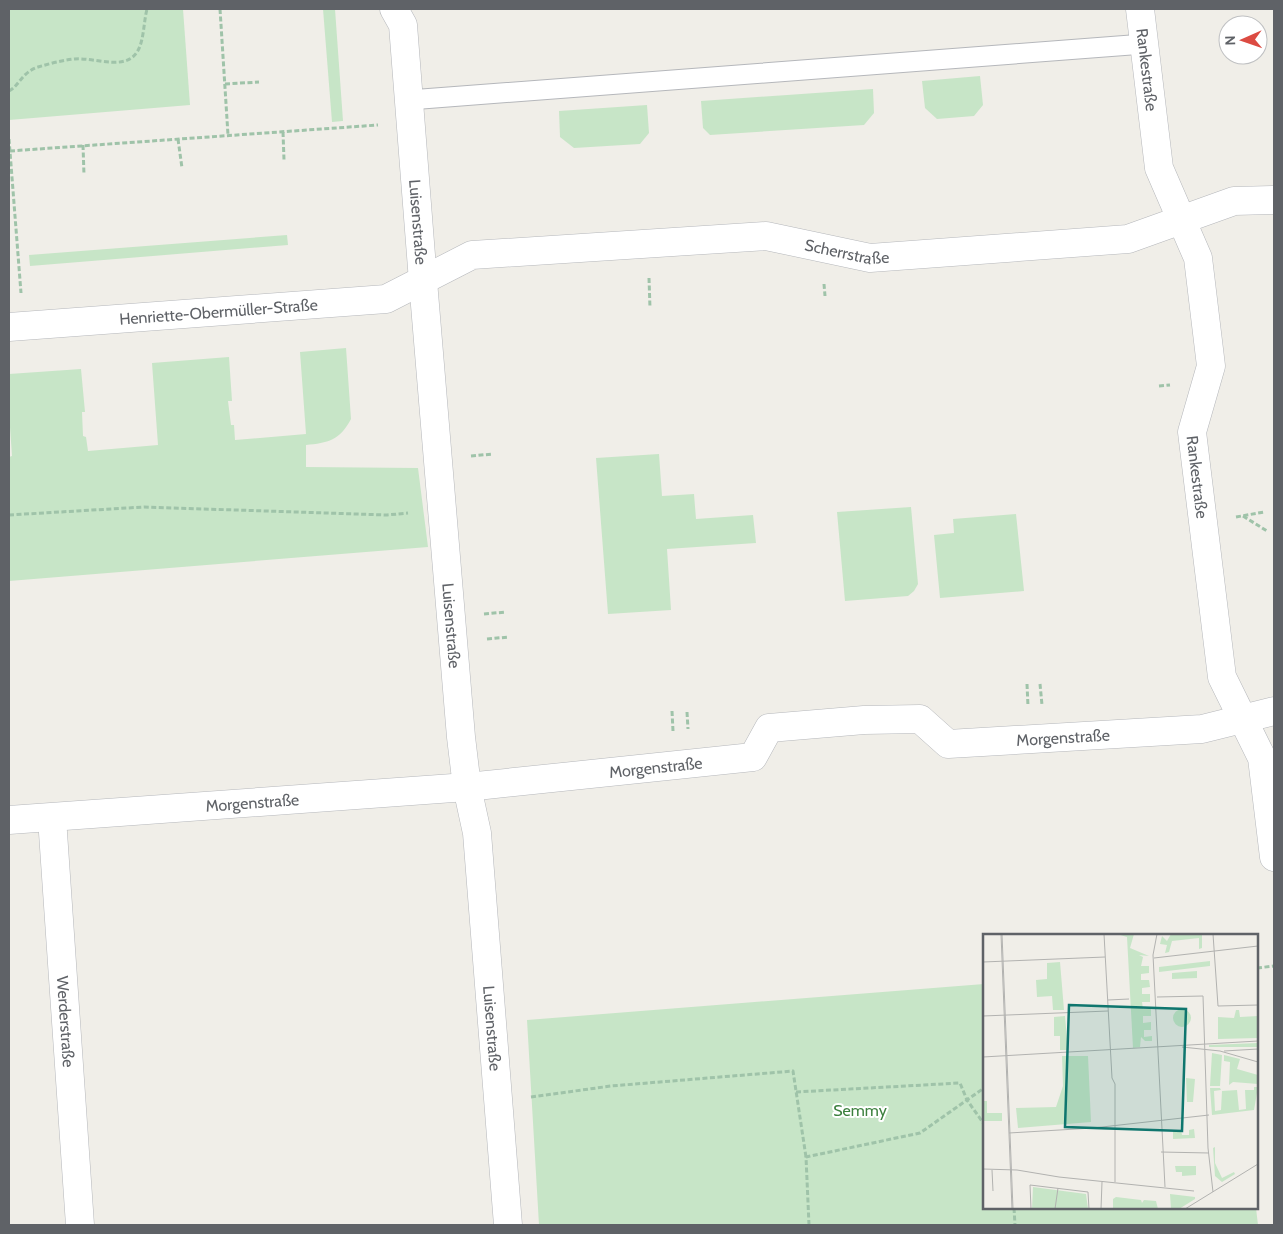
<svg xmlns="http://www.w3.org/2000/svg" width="1283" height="1234" font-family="Cabin,sans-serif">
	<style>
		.green { fill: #c7e5c7 }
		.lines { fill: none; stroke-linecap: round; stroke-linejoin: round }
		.lane-casing { stroke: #b5b7bb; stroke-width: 21 }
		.street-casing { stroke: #b5b7bb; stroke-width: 29 }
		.path { stroke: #9fc3a9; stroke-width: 3; stroke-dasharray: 5 2.5; stroke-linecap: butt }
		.lane { stroke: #fff; stroke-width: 19 }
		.street { stroke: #fff; stroke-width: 28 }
		.labels { text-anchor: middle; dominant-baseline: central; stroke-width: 4; stroke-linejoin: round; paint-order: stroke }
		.street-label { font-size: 16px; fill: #5f6267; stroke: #fff }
		.park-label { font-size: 16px; fill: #3c803e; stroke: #fff }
		.inset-road { fill: none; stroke: #b2b2b0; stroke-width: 1 }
		.view { fill: #0f766e; fill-opacity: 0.15; stroke: #0f766e; stroke-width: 2.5 }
		.inset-edge { fill: none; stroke: #5f6267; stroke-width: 2.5 }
	</style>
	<rect width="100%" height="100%" fill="#f0eee8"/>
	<g class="green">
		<polygon points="9,9 183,9 190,105 9,120"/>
		<polygon points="323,9 335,9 343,121 332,122"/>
		<polygon points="980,76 983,105 974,116 937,119 925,108 922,81"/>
		<polygon points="873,89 874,113 864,125 710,135 703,128 701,101"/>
		<polygon points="647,105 649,133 640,144 574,148 560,137 559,111"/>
		<polygon points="287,235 288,245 30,266 29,255"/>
		<path d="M346,348l5,71c-11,21 -23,24 -45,26v22l112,1 10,79 -419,34v-124l3,-1 -3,-43v-39l72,-5 4,43h-3l1,24 3,1 2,14 70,-6 -6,-82 77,-6 3,44h-4l3,24h3l1,15 71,-6 -6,-82z"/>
		<polygon points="659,454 662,496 694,494 696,519 753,515 756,543 667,549 671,610 608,614 596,458"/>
		<polygon points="911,507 918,584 914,591 908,596 845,601 837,512"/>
		<polygon points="1016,514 1024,591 940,598 934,535 954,533 953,519"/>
		<polygon points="984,984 984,1208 1256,1208 1258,1225 539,1225 527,1020"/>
	</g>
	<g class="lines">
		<defs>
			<polyline id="lane" points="409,100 1144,44"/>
			<g id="street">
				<path id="s1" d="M394,9l9,16 20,256 38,456 6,50 10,46 31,392"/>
				<path id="s2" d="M1140,9l19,159 39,90 13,108 -19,66 30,245 40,81 12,99"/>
				<path id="s3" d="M9,327l377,-28 86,-44 294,-19 104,22 258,-19 106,-38 40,-1"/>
				<path id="s4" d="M52,818l28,407"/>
				<path id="s5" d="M9,820l458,-33 286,-30 16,-29 95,-8 56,-1 28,25 254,-15 72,-18"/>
			</g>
		</defs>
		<use href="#lane" class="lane-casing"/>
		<use href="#street" class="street-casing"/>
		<g class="path">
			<polyline points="220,9 228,135"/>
			<polyline points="225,84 259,82"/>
			<path d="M9,91c10,-5 13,-19 29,-24 11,-3 24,-7 37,-8 22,-2 55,15 65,-13 4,-11 4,-25 7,-37"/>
			<polyline points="283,132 284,160"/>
			<polyline points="9,139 21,293"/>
			<polyline points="178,139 182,168"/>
			<polyline points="83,145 84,175"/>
			<polyline points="10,151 378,125"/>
			<polyline points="649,278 650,308"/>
			<polyline points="824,284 825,296"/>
			<polyline points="1159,386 1170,385"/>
			<polyline points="471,456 493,454"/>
			<polyline points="9,515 144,507 387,515 408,513"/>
			<polyline points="1243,516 1267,531"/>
			<polyline points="1236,517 1264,512"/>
			<polyline points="484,614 506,612"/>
			<polyline points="487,639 509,637"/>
			<polyline points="1027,684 1028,706"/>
			<polyline points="1040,684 1042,705"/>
			<polyline points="672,711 673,731"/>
			<polyline points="687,712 688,729"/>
			<polyline points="1257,968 1274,966"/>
			<polyline points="796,1092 960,1083 967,1100 984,1124"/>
			<polyline points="531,1097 611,1086 793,1071 806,1157"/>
			<polyline points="1014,1208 1015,1225"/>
			<polyline points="809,1225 806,1157 920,1133 984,1088"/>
		</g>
		<use href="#lane" class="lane"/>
		<use href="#street" class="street"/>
	</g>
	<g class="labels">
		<g class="street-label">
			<text stroke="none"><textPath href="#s2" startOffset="61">Rankestraße</textPath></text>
			<text stroke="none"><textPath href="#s1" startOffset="216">Luisenstraße</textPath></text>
			<text stroke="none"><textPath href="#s3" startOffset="852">Scherrstraße</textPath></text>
			<text stroke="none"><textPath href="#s3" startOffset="210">Henriette-Obermüller-Straße</textPath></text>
			<text stroke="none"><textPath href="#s2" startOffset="481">Rankestraße</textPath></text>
			<text stroke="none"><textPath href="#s1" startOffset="621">Luisenstraße</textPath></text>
			<text stroke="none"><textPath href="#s5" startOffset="1084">Morgenstraße</textPath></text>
			<text stroke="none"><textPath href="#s5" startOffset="649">Morgenstraße</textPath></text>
			<text stroke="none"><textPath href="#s5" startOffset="244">Morgenstraße</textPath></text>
			<text stroke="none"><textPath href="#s4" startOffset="204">Werderstraße</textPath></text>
			<text stroke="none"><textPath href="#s1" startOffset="1026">Luisenstraße</textPath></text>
		</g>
		<g class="park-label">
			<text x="860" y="1110">Semmy</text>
		</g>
	</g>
	<g transform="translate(983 934)">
		<rect width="275" height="275" fill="#f0eee8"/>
		<path d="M134,0h17l-4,14 19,8 -10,-1 4,2 -2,9h8v7l-8,1v6h8l1,7 -8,1v6h8v8h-8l1,7h8v7h-8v7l8,-1v8h-7v7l8,-1v5h-7l-4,-4 -1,10 -7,1 -6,-111zM188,0h31v14l-3,1v-11l-27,3 -3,11 -4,1 2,-8 -7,-1 2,-8 5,5zM227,27v5l-51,6v-5zM77,28l4,48h-11l-1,-14 -15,1 -1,-17 11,-1v-16zM214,37v7l-25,1v-6zM190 84a9 9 0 1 1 18 0a9 9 0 1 1-18 0ZM253,76h3l1,7 18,-1v22l-40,1v-22l16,1zM82,82l3,34h-8v-14h-6v-19zM275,109v4h-49v-2zM229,119l10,2 -2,31h-10zM241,121l16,4 -3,10 21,6v9l-25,-2 -4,3 1,-23 -6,-1zM79,122h26l3,66 -73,6 -2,-20 40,-1 7,-21zM203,144l9,1 -2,23h-6zM271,153h4l-4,23 -42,5 -2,-27h10l1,2 -7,1 1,20 6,-1 1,-19 15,-1 2,20 7,-1 -1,-19h9zM0,167h4v12h15v8h-18l-1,6zM211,195l1,9 -22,1v-8l8,-1 1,5h7v-5zM232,213v16l7,15 12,-6 1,2 -13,8 -7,-6 -2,-28zM192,232h21v9l-14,1v-4h-6zM50,253l53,7 2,15h-56zM187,260l25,3v2l-16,10h-8zM133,263l25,3 1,3 2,-3 12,1 2,8h-45v-10z" fill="#c7e5c7"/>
		<path class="inset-road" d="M18,0l11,275M19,0l11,275M121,0l8,144 3,6v98M174,0l-4,21 12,232M230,0l5,72 40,-1M171,24l104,-12M0,28l122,-5M174,63l46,-1 5,152 5,44M125,66l21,-1M0,82l125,-5M199,113l38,4 38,11M241,117l34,-2M0,123l275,-16M26,199l84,-5 116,-13M178,218l48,1M0,235l34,1 42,7 135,14M9,236l1,21M48,275l-1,-24 58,7 1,17M72,275l3,-21M118,275l1,-27M202,275l73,-45"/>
		<path class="view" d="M86,71l117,4 -4,122 -117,-4z"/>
		<rect width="275" height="275" class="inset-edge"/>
	</g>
	<rect width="1283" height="1234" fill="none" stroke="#5f6267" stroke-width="20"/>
	<g transform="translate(1243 40) rotate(268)"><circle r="24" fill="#ffffff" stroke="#bfc0c2"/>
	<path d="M0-4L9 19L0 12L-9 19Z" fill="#dc4b42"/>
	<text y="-8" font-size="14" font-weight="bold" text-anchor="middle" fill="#5f6267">N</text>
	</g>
</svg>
